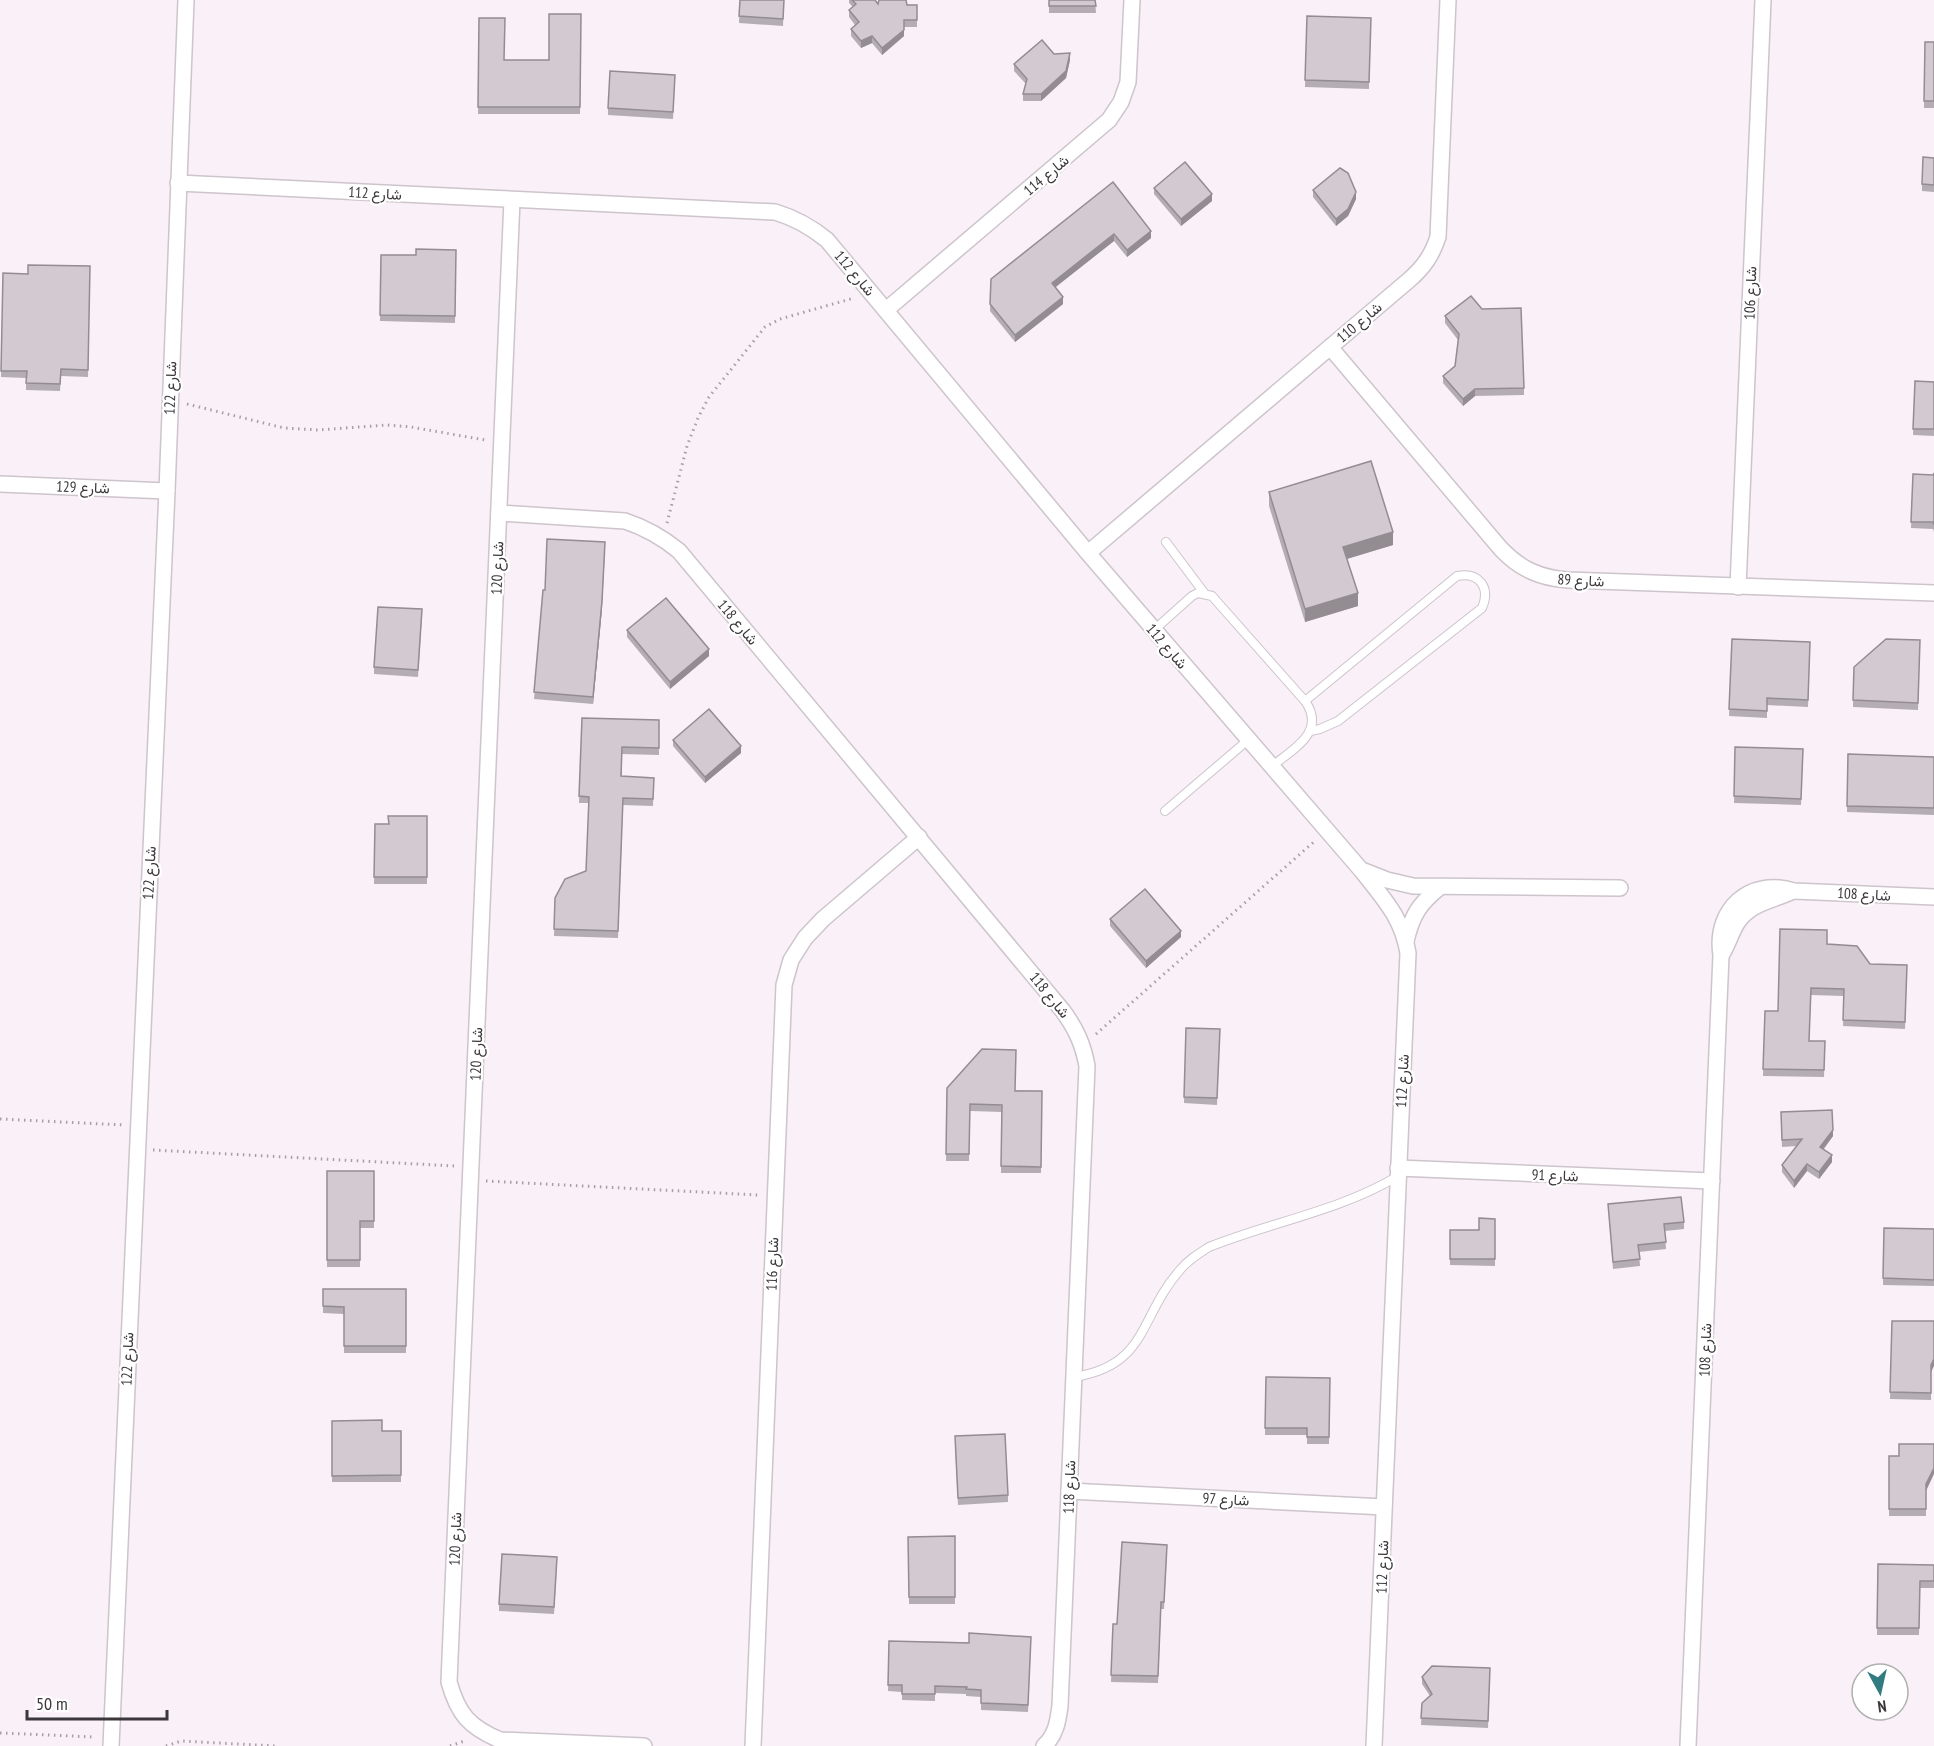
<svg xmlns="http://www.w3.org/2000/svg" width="1934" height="1746" font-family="'PT Sans Narrow',Vazirmatn,sans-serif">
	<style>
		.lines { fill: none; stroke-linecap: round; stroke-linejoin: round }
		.service-casing { stroke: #cdc4cc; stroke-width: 10 }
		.minor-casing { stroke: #cdc4cc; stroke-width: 18 }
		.path { stroke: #a6a0a5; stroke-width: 3; stroke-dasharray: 1.5 4.5; stroke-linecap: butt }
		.service { stroke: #fff; stroke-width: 8 }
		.minor { stroke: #fff; stroke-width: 15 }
		.wall { fill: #b5adb4 }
		.shaded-wall { fill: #938d92 }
		.building { fill: #d2c9d1; stroke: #938d92; stroke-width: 1.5 }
		.labels { text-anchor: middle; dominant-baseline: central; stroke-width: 4.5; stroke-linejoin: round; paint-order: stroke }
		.street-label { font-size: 15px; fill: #3b373a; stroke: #fff }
	</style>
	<rect width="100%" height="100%" fill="#f9f0f8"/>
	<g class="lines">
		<defs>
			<g id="service">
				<polyline points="1166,542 1205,594"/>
				<path d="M1154,630l38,-34 6,-3 14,3 93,105c22,31 -12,48 -34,66"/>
				<path d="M1305,701l152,-125c22,-4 34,11 25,32l-144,113 -18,8 -10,2"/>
				<polyline points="1165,811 1248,740"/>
				<path d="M1074,1377c74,-11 65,-61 106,-107 8,-10 18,-16 29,-23 62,-25 131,-36 189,-71"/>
			</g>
			<g id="minor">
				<path d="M178,183l597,29c20,6 35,14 52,28l261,313 274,318c21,27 40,46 46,82l-34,793"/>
				<path d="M512,200l-63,1482c9,32 20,45 51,58l144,6"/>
				<polyline points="886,310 1109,120 1121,102 1128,82 1132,0"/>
				<path d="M1330,347l171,202c19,20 39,29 67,31l366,13"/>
				<polyline points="0,484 167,491"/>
				<path d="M499,513l126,8c21,7 37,16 54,30l384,460c13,18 20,33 24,55l-27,640c-2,15 -4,29 -16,40"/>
				<path d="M1088,553l321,-273c15,-13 23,-25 29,-43l10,-237"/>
				<polyline points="1738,587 1763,0"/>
				<polyline points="1364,871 1387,880 1413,886 1620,888"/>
				<path d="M1406,941c6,-26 13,-37 34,-54"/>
				<path d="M1722,954c6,-10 9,-21 15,-31 13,-20 34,-22 54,-31"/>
				<polyline points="1398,1168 1712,1181"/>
				<polyline points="1069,1491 1384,1507"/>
				<polyline points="111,1746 167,491 186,0"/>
				<polyline points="753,1746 784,985 791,960 805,938 823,919 919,837"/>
				<path d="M1688,1746l33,-791c-7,-45 28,-78 73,-64l140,6"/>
			</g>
		</defs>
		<use href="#service" class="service-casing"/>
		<use href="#minor" class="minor-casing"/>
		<g class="path">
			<polyline points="187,404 284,428 318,430 387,425 411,427 485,440"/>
			<polyline points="667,523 687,446 698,418 709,397 765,327 780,319 854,298"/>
			<polyline points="1096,1034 1316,840"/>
			<polyline points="0,1119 124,1125"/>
			<polyline points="153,1150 455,1166"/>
			<polyline points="486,1181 758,1195"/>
			<polyline points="0,1733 94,1737"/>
			<polyline points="166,1746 181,1741 276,1746"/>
			<polyline points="450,1746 467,1740"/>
		</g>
		<use href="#service" class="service"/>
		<use href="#minor" class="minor"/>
	</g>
	<g class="wall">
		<polygon points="740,0 784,0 783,26 739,23"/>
		<polygon points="849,0 875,0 878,4 917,5 917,27 904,27 904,36 882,55 872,43 861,48 851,36 851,29 855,25 849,17 849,10 853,7 849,3"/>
		<polygon points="1049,0 1095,0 1096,13 1049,13"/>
		<polygon points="581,14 580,114 478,114 479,18 505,60 549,60"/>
		<polygon points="1307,16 1371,18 1369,89 1305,87"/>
		<polygon points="1925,42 1934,42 1934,108 1924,108"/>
		<polygon points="1070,60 1066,78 1041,101 1023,101 1023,94 1026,84 1014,71 1014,64"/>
		<polygon points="675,81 673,119 608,115 608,108"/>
		<polygon points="1934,158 1934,192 1922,191 1922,184"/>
		<polygon points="1113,182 1151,238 1127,257 1114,241 1055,287 1063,304 1015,342 990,311 991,279"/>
		<polygon points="1154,188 1212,201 1181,226 1154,194"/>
		<polygon points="1313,190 1356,199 1348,216 1336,226 1313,197"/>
		<polygon points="456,250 455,323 380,321 381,255 416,255"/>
		<polygon points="90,266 88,377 61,376 60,391 26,390 26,378 1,377 3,273 28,274"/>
		<polygon points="1445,316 1524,388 1524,395 1475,396 1463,406 1443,383 1443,376 1455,366 1458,340 1445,323"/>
		<polygon points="1915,381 1934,382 1934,436 1913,435"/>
		<polygon points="1934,473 1934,532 1933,529 1911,528 1913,474 1933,475"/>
		<polygon points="1269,492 1393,545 1347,559 1358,606 1305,622 1269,506"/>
		<polygon points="545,590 602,608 593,704 534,699"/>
		<polygon points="422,616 418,677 374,674 374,667"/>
		<polygon points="627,630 709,656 670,689 627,637"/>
		<polygon points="1732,639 1810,642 1808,707 1767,705 1767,718 1729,716"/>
		<polygon points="1920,640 1918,710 1853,707 1854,667"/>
		<polygon points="582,718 659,720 659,755 622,754 622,777 654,778 653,806 623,805 618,938 554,936 555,898 586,871 589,803 579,803"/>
		<polygon points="673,740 741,753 705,783 673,746"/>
		<polygon points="1735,747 1803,749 1801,805 1734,803"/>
		<polygon points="1848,754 1934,757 1934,815 1847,812"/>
		<polygon points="427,816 427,884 374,884 375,824 389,824"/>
		<polygon points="1110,919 1181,937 1146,968 1110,926"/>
		<polygon points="1827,944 1870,964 1907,965 1905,1029 1843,1026 1844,996 1811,995 1809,1041 1825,1041 1824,1077 1763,1076 1765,1011 1778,1011"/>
		<polygon points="1186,1028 1220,1029 1217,1105 1184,1103"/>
		<polygon points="947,1088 1042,1091 1041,1173 1001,1173 1002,1112 970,1111 969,1161 946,1161"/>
		<polygon points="1781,1112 1833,1136 1824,1149 1832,1162 1819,1179 1807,1171 1794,1188 1782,1172 1782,1165 1797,1146 1782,1147"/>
		<polygon points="327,1171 374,1171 374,1228 360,1228 360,1267 327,1267"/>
		<polygon points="1608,1204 1684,1222 1684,1229 1665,1231 1666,1249 1639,1252 1640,1266 1613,1269"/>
		<polygon points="1495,1219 1495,1266 1450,1265 1450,1230 1479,1230"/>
		<polygon points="1884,1228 1934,1229 1934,1286 1883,1285"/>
		<polygon points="323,1289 406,1289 406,1353 344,1353 344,1314 323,1313"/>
		<polygon points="1892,1321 1931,1372 1931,1400 1890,1399"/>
		<polygon points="1266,1377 1330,1378 1329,1444 1307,1444 1307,1435 1265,1435"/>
		<polygon points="332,1421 382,1431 401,1431 401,1482 332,1482"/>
		<polygon points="955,1443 1008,1495 1008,1502 958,1505"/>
		<polygon points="1889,1456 1926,1491 1926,1516 1889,1516"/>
		<polygon points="955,1536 955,1604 909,1604 908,1537"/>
		<polygon points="1167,1551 1164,1609 1161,1609 1158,1683 1111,1682 1113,1624 1117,1624"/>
		<polygon points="557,1564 554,1614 499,1611 499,1604"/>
		<polygon points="1878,1564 1934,1565 1934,1588 1920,1588 1919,1635 1877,1635"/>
		<polygon points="889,1641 1031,1643 1028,1712 981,1710 981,1697 966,1696 966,1694 935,1693 935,1701 902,1700 902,1692 888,1691"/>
		<polygon points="1490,1668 1488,1728 1421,1725 1422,1703 1430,1696 1422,1684 1422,1677"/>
	</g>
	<g class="shaded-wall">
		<polygon points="904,30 904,36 882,55 882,48"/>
		<polygon points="872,36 872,43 861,48 861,41"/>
		<polygon points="1070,53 1070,60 1066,78 1041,101 1041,94"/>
		<polygon points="1356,192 1356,199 1348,216 1336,226 1336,219"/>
		<polygon points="1212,194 1212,201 1181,226 1181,219"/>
		<polygon points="1151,231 1151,238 1127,257 1127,250"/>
		<polygon points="1114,234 1114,241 1052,290 1052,283"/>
		<polygon points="1063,297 1063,304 1015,342 1015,335"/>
		<polygon points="1475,389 1475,396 1463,406 1463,399"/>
		<polygon points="1393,532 1393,545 1343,560 1343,547"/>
		<polygon points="605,549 602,608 593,704 593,697"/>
		<polygon points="1358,593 1358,606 1305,622 1305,609"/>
		<polygon points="709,649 709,656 670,689 670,682"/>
		<polygon points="741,746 741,753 705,783 705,777"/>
		<polygon points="1181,931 1181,937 1146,968 1146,961"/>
		<polygon points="1833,1130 1833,1136 1820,1153 1820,1147"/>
		<polygon points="1832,1155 1832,1162 1819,1179 1819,1172"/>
		<polygon points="1807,1164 1807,1171 1794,1188 1794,1181"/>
		<polygon points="1934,1359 1934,1366 1931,1372 1931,1365"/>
		<polygon points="1934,1468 1934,1474 1926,1491 1926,1484"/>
	</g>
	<g class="building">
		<polygon points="740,0 784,0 783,19 739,16"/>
		<polygon points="852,0 875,0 878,4 879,0 906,0 907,5 917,5 917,20 904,20 904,30 882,48 872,36 861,41 851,29 859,22 849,10 856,4"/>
		<polygon points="1049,0 1095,0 1096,6 1049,6"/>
		<polygon points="549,14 581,14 580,107 478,107 479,18 505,18 504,60 549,60"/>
		<polygon points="1307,16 1371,18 1369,82 1305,80"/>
		<polygon points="1042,40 1054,54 1070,53 1066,71 1041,94 1023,94 1027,79 1014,64"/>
		<polygon points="1925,42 1934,42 1934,101 1924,101"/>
		<polygon points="610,71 675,75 673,112 608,108"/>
		<polygon points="1923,157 1934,158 1934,185 1922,184"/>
		<polygon points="1185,162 1212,194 1181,219 1154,188"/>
		<polygon points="1340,168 1348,173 1356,192 1348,209 1336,219 1313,190"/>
		<polygon points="1113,182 1151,231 1127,250 1114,234 1052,283 1063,297 1015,335 990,304 991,279"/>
		<polygon points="416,249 456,250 455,316 380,315 381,255 416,255"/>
		<polygon points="28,265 90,266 88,370 61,369 60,384 26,383 27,371 1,371 3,273 28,274"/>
		<polygon points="1471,296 1482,309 1521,308 1524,388 1475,389 1463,399 1443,376 1455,366 1459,334 1445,316"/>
		<polygon points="1915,381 1934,382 1934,429 1913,429"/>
		<polygon points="1371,461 1393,532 1343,547 1358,593 1305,609 1269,492"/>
		<polygon points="1934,473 1934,525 1933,522 1911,522 1913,474 1933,475"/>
		<polygon points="547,539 605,542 602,601 593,697 534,692 543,590 545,590"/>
		<polygon points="666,598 709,649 670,682 627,630"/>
		<polygon points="378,607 422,609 418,670 374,667"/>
		<polygon points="1732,639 1810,642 1808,700 1767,698 1767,711 1729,709"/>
		<polygon points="1886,639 1920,640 1918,703 1853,700 1854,667"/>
		<polygon points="709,709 741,746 705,777 673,740"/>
		<polygon points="582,718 659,720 659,748 622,747 621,776 654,778 653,799 623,798 618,931 554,929 555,898 565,879 586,871 589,797 579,796"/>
		<polygon points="1735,747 1803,749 1801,799 1734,796"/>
		<polygon points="1848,754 1934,757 1934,808 1847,806"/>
		<polygon points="388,816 427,816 427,877 374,877 375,824 389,824"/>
		<polygon points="1145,889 1181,931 1146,961 1110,919"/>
		<polygon points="1780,929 1827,930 1827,944 1857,946 1870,964 1907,965 1905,1022 1843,1020 1844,989 1811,988 1809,1041 1825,1041 1824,1070 1763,1069 1765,1011 1778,1011"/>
		<polygon points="1186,1028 1220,1029 1217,1098 1184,1097"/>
		<polygon points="982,1049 1016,1050 1015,1091 1042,1091 1041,1167 1001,1166 1002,1105 970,1104 969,1154 946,1154 947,1088"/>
		<polygon points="1832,1110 1833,1130 1820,1147 1832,1155 1819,1172 1807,1164 1794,1181 1782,1165 1802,1139 1782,1140 1781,1112"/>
		<polygon points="327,1171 374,1171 374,1221 360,1221 360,1260 327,1260"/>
		<polygon points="1681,1197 1684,1222 1664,1224 1666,1242 1638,1245 1640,1259 1613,1262 1608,1204"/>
		<polygon points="1479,1218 1495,1219 1495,1259 1450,1259 1450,1230 1479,1230"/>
		<polygon points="1884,1228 1934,1229 1934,1280 1883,1278"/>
		<polygon points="323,1289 406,1289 406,1346 344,1346 344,1307 323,1306"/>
		<polygon points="1892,1321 1934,1321 1934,1359 1931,1365 1931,1393 1890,1392"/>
		<polygon points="1266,1377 1330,1378 1329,1437 1307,1437 1307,1428 1265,1428"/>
		<polygon points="382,1420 382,1431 401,1431 401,1475 332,1476 332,1421"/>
		<polygon points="1005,1434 1008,1495 958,1498 955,1436"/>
		<polygon points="1899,1444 1934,1444 1934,1468 1926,1484 1926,1509 1889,1509 1889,1456 1899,1456"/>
		<polygon points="955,1536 955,1597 909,1597 908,1537"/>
		<polygon points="1122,1542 1167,1545 1164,1602 1161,1602 1158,1676 1111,1675 1113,1624 1117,1624"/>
		<polygon points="502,1554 557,1557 554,1607 499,1604"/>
		<polygon points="1878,1564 1934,1565 1934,1581 1920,1581 1919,1628 1877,1628"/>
		<polygon points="969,1633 1031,1637 1028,1705 981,1703 981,1690 966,1689 967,1687 935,1686 935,1694 902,1694 902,1685 888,1685 889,1641 969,1643"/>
		<polygon points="1432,1666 1490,1668 1488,1721 1421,1718 1422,1703 1432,1694 1422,1677"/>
	</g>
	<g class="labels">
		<g class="street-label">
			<text transform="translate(1046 175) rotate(-40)">شارع 114</text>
			<text transform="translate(375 193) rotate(3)">شارع 112</text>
			<text transform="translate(855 273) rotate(50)">شارع 112</text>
			<text transform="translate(1750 293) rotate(-88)">شارع 106</text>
			<text transform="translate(1359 322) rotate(-40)">شارع 110</text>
			<text transform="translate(170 388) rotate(-88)">شارع 122</text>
			<text transform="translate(83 487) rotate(2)">شارع 129</text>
			<text transform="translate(497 568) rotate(-88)">شارع 120</text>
			<text transform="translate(1581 580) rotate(3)">شارع 89</text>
			<text transform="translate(738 622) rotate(50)">شارع 118</text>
			<text transform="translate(1167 646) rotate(49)">شارع 112</text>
			<text transform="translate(149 873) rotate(-87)">شارع 122</text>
			<text transform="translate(1864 894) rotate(3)">شارع 108</text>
			<text transform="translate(1050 995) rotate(51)">شارع 118</text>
			<text transform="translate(476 1054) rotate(-88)">شارع 120</text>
			<text transform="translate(1402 1081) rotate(-87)">شارع 112</text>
			<text transform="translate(1555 1175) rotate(2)">شارع 91</text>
			<text transform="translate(772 1264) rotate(-88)">شارع 116</text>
			<text transform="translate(1705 1350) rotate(-88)">شارع 108</text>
			<text transform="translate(127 1359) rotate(-88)">شارع 122</text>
			<text transform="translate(1069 1487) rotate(-88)">شارع 118</text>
			<text transform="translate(1226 1499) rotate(3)">شارع 97</text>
			<text transform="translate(455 1539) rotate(-88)">شارع 120</text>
			<text transform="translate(1382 1567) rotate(-88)">شارع 112</text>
		</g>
	</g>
	<g transform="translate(1880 1692) rotate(172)"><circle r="28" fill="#ffffff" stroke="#b1afb0" stroke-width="1.5"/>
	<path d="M0-4.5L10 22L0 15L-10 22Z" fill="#327b81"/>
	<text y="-9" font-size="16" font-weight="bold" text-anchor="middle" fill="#3b373a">N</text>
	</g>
	<path d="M27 1710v9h140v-9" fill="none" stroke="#3b373a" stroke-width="3"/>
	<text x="36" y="1710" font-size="18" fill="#3b373a" stroke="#ffffff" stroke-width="4.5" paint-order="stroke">50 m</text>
</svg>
